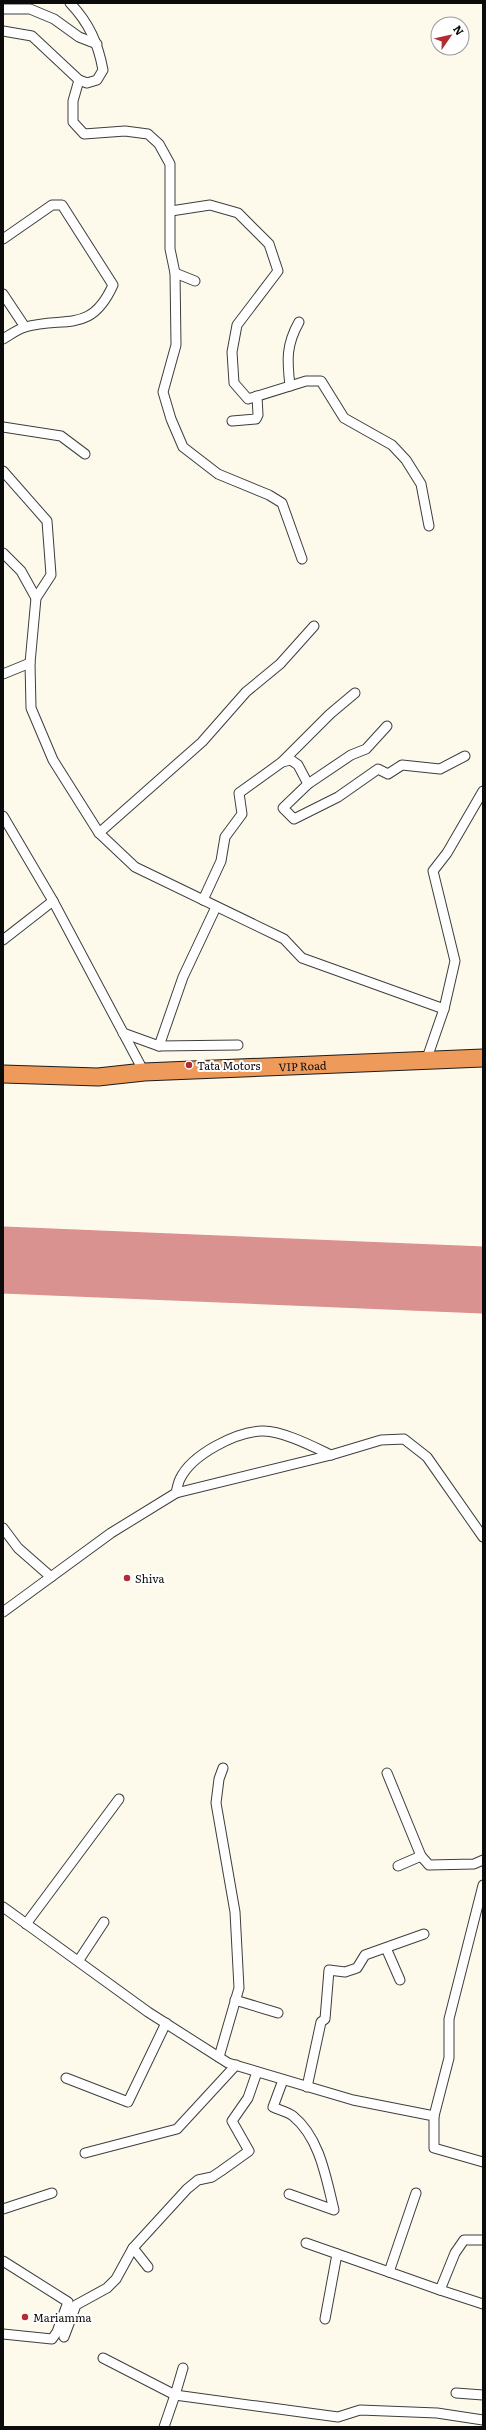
<svg xmlns="http://www.w3.org/2000/svg" width="486" height="2430" font-family="Literata,serif">
	<style>
		.lines { fill: none; stroke-linecap: round; stroke-linejoin: round }
		.runway { stroke: #d99290; stroke-width: 67 }
		.street-casing { stroke: #3e3e3e; stroke-width: 11 }
		.highway-casing { stroke: #1c1c1c; stroke-width: 19 }
		.street { stroke: #fff; stroke-width: 9 }
		.highway { stroke: #ed9a5a; stroke-width: 17 }
		.poi-dot { fill: #b42b34; stroke: #fff; stroke-width: 1.5 }
		.labels { text-anchor: middle; dominant-baseline: central; stroke-width: 4; stroke-linejoin: round; paint-order: stroke }
		.poi-label { font-size: 11px; fill: #0b0b0b; stroke: #fff; text-anchor: start }
		.street-label { font-size: 11px; fill: #0b0b0b; stroke: #fff }
	</style>
	<rect width="100%" height="100%" fill="#fefaeb"/>
	<g class="lines">
		<polyline class="runway" points="3,1260 483,1280"/>
		<defs>
			<g id="street">
				<path d="M70,3c19,20 28,40 33,67l-6,10 -10,3 -8,-3"/>
				<polyline points="4,9 30,9 54,19 79,37 97,44"/>
				<polyline points="3,31 32,36 79,80 73,101 73,122 84,134 125,131 148,134 159,144 170,164 170,249 175,273 176,345 163,392 171,419 183,447 218,474 269,495 282,503 302,559"/>
				<polyline points="171,211 210,205 238,213 269,244 278,271 237,325 232,352 234,383 248,399 306,381 321,381 344,418 392,445 406,460 421,484 429,526"/>
				<path d="M3,239l49,-34h10l51,80c-22,49 -47,31 -88,42 -7,2 -15,8 -22,12"/>
				<polyline points="175,273 195,281"/>
				<polyline points="3,294 25,327"/>
				<path d="M290,386c-3,-26 -4,-41 9,-64"/>
				<polyline points="232,421 256,419 258,415 257,396"/>
				<polyline points="3,427 61,436 85,454"/>
				<polyline points="3,471 47,521 51,575 36,598 30,663 31,708 53,760 99,833 135,867 284,939 302,958 444,1009"/>
				<polyline points="3,553 21,571 36,598"/>
				<polyline points="3,674 30,663"/>
				<polyline points="387,726 366,749 351,755 308,784 283,808 294,819 338,797 378,769 388,774 402,765 440,769 465,756"/>
				<polyline points="282,762 291,760 298,765 308,784"/>
				<polyline points="3,816 53,901 144,1072"/>
				<polyline points="99,833 202,742 246,692 280,664 314,626"/>
				<polyline points="203,900 221,861 225,837 242,814 239,793 282,762 330,714 355,693"/>
				<polyline points="3,940 53,901"/>
				<polyline points="123,1033 159,1046 238,1045"/>
				<polyline points="159,1046 183,977 216,907"/>
				<polyline points="426,1061 444,1009 455,961 433,871 447,853 483,791"/>
				<path d="M176,1493c1,-4 2,-10 4,-14 12,-25 56,-47 82,-48 19,-1 52,16 69,24"/>
				<polyline points="3,1528 18,1548 51,1577"/>
				<polyline points="3,1612 111,1533 176,1493 331,1455 381,1440 404,1439 427,1457 483,1537"/>
				<polyline points="387,1773 421,1856 429,1865 474,1864 483,1860"/>
				<polyline points="398,1866 421,1856"/>
				<polyline points="3,1907 148,2012 228,2063 353,2100 434,2116 434,2148 483,2162"/>
				<polyline points="26,1924 119,1799"/>
				<polyline points="386,1948 400,1980"/>
				<polyline points="79,1960 104,1922"/>
				<polyline points="235,2000 278,2013"/>
				<polyline points="219,2057 239,1988 235,1912 216,1803 219,1779 223,1768"/>
				<polyline points="66,2078 128,2102 166,2023"/>
				<path d="M283,2080l-10,27c6,3 15,5 20,9 27,22 33,62 41,94l-45,-16"/>
				<polyline points="307,2087 321,2022 325,2019 329,1970 345,1972 357,1968 365,1955 424,1934"/>
				<polyline points="434,2116 449,2058 449,2019 483,1885"/>
				<polyline points="85,2153 177,2129 236,2065"/>
				<polyline points="416,2193 389,2272 440,2290 455,2253 464,2240 483,2240"/>
				<polyline points="3,2209 52,2193"/>
				<polyline points="306,2243 389,2272"/>
				<polyline points="133,2248 148,2267"/>
				<polyline points="3,2261 68,2302 57,2332 52,2339 3,2334"/>
				<polyline points="440,2290 483,2304"/>
				<polyline points="325,2319 337,2254"/>
				<polyline points="64,2337 76,2305 107,2288 116,2279 133,2248 187,2189 198,2180 212,2177 221,2171 249,2151 232,2121 248,2098 257,2072"/>
				<polyline points="103,2358 175,2395 183,2368"/>
				<polyline points="456,2393 483,2395"/>
				<polyline points="164,2427 175,2395 338,2417 360,2410 437,2413 483,2420"/>
			</g>
			<g id="highway">
				<path id="s1" d="M3,1074l95,3 46,-5 339,-14"/>
			</g>
		</defs>
		<use href="#street" class="street-casing"/>
		<use href="#highway" class="highway-casing"/>
		<use href="#street" class="street"/>
		<use href="#highway" class="highway"/>
	</g>
	<g class="poi-dot">
		<circle cx="189" cy="1065" r="4"/>
		<circle cx="127" cy="1578" r="4"/>
		<circle cx="25" cy="2317" r="4"/>
	</g>
	<g class="labels">
		<g class="poi-label">
			<text x="197" y="1065">Tata Motors</text>
			<text x="135" y="1578">Shiva</text>
			<text x="33" y="2317">Mariamma</text>
		</g>
		<g class="street-label">
			<text stroke="none"><textPath href="#s1" startOffset="300">VIP Road</textPath></text>
		</g>
	</g>
	<rect width="486" height="2430" fill="none" stroke="#0b0b0b" stroke-width="8"/>
	<g transform="translate(450 36) rotate(56)"><circle r="19" fill="#ffffff" stroke="#9d9d9d"/>
	<path d="M0-3L7 15L0 10L-7 15Z" fill="#b42b34"/>
	<text y="-6" font-size="11" font-weight="bold" text-anchor="middle" fill="#0b0b0b">N</text>
	</g>
</svg>
